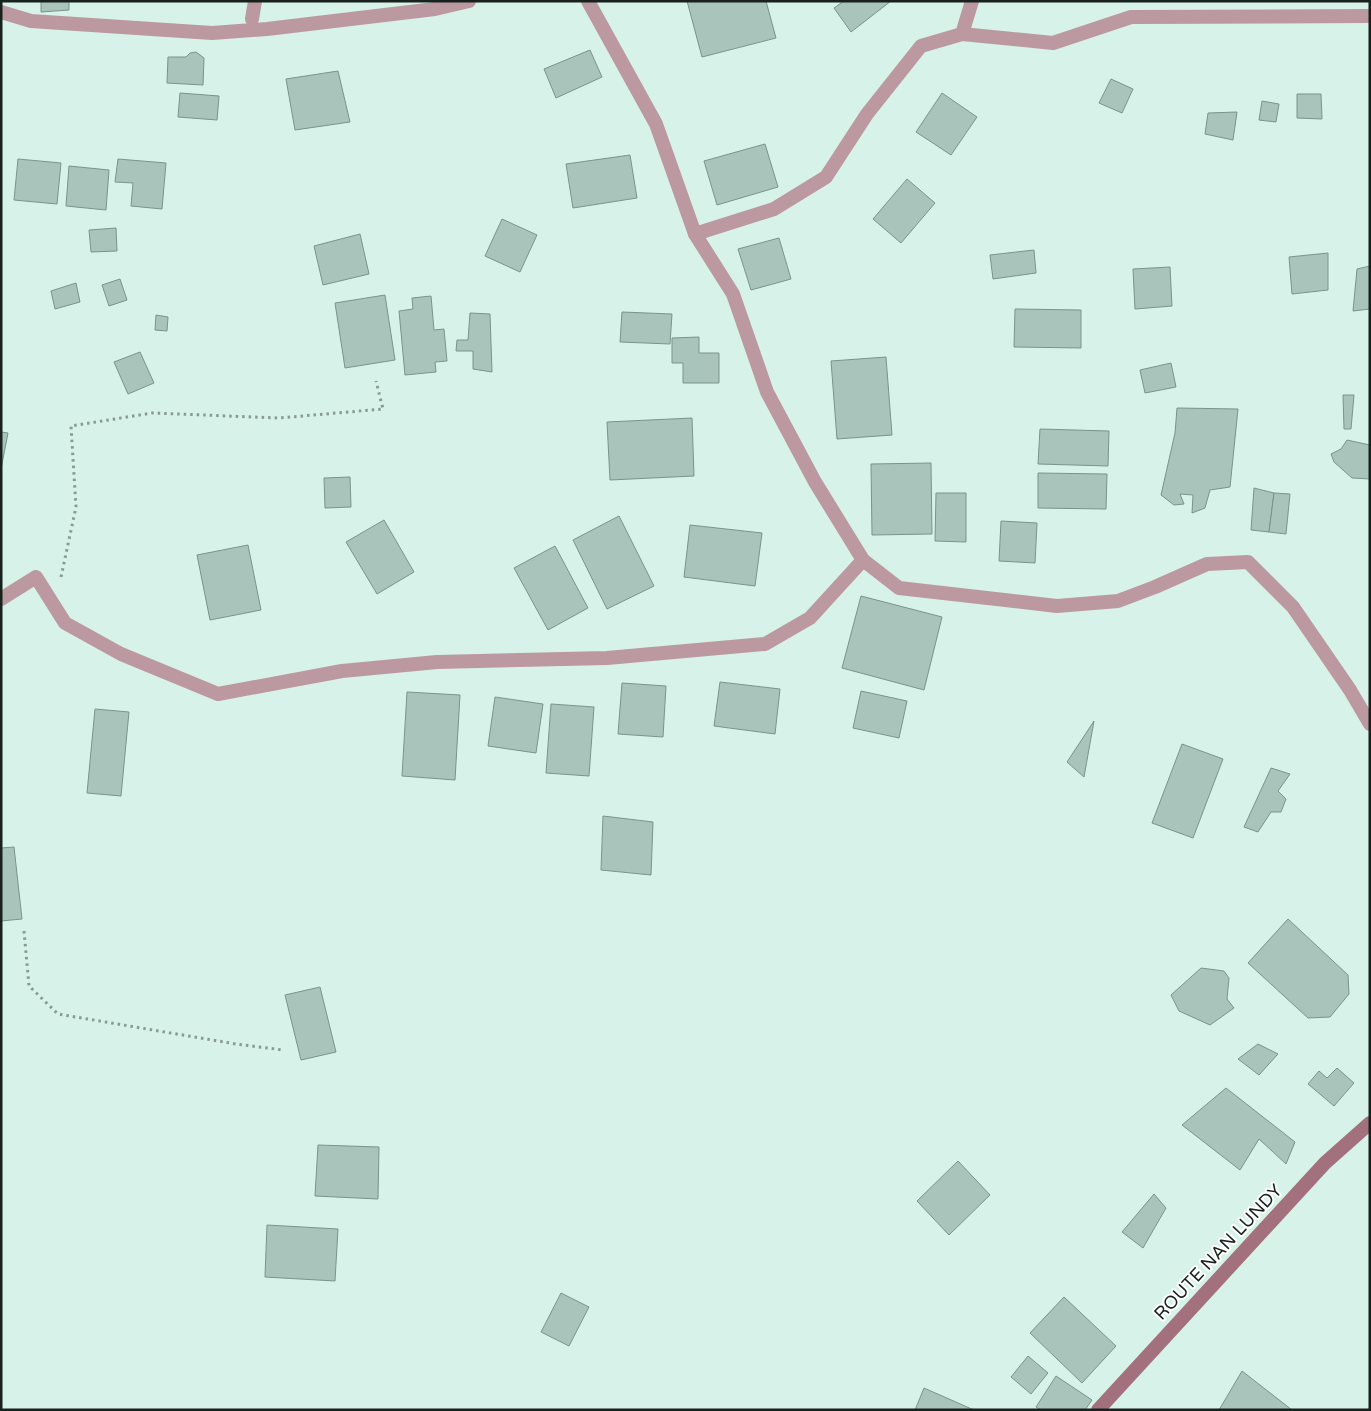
<svg xmlns="http://www.w3.org/2000/svg" width="1371" height="1411" font-family="'Varela Round',sans-serif">
	<style>
		.building { fill: #a9c4ba; stroke: #7a948a }
		.lines { fill: none; stroke-linecap: round; stroke-linejoin: round }
		.path { stroke: #879b94; stroke-width: 3; stroke-dasharray: 2.5 4; stroke-linecap: butt }
		.minor { stroke: #bc98a1; stroke-width: 14 }
		.secondary { stroke: #a3707d; stroke-width: 14 }
		.labels { text-anchor: middle; dominant-baseline: central; stroke-width: 4; stroke-linejoin: round; paint-order: stroke }
		.street-label { font-size: 18px; fill: #17211d; stroke: #fff }
	</style>
	<rect width="100%" height="100%" fill="#d7f2e8"/>
	<g class="building">
		<polygon points="41,1 69,1 69,10 41,12"/>
		<polygon points="687,1 766,1 776,38 702,57"/>
		<polygon points="844,1 891,1 851,32 834,8"/>
		<polygon points="590,50 602,77 556,98 544,69"/>
		<polygon points="196,52 204,58 203,85 167,83 168,57 186,57 190,53"/>
		<polygon points="338,71 350,122 295,130 286,79"/>
		<polygon points="1111,79 1133,89 1122,113 1099,103"/>
		<polygon points="180,93 219,96 217,120 178,117"/>
		<polygon points="942,93 977,117 951,155 916,132"/>
		<polygon points="1297,94 1321,94 1322,119 1297,118"/>
		<polygon points="1262,101 1279,104 1276,122 1259,120"/>
		<polygon points="1237,112 1233,140 1205,134 1208,113"/>
		<polygon points="765,144 778,187 717,205 704,161"/>
		<polygon points="630,155 637,198 573,208 566,164"/>
		<polygon points="18,159 61,163 57,204 14,200"/>
		<polygon points="118,159 166,163 162,209 131,206 133,183 115,182"/>
		<polygon points="69,166 109,170 106,210 66,206"/>
		<polygon points="907,179 935,203 901,243 873,219"/>
		<polygon points="502,219 537,235 520,272 485,256"/>
		<polygon points="116,228 117,251 91,252 89,230"/>
		<polygon points="360,234 369,274 323,285 314,246"/>
		<polygon points="779,238 791,279 751,290 738,249"/>
		<polygon points="1034,250 1036,273 993,279 990,255"/>
		<polygon points="1328,253 1328,290 1292,294 1289,257"/>
		<polygon points="1370,266 1370,309 1353,311 1357,269"/>
		<polygon points="1170,267 1172,306 1135,309 1133,269"/>
		<polygon points="120,279 127,300 109,306 102,285"/>
		<polygon points="76,283 80,302 55,309 51,291"/>
		<polygon points="385,295 395,360 345,368 335,303"/>
		<polygon points="431,296 434,330 444,329 447,361 435,362 436,372 405,375 399,311 413,309 412,298"/>
		<polygon points="1015,309 1081,310 1081,348 1014,347"/>
		<polygon points="622,312 672,314 670,344 620,342"/>
		<polygon points="470,313 490,314 492,372 473,369 473,351 456,351 457,340 468,340"/>
		<polygon points="156,315 168,317 167,331 155,330"/>
		<polygon points="699,337 699,353 719,353 719,383 683,383 683,363 672,363 672,338"/>
		<polygon points="140,352 154,383 128,394 114,362"/>
		<polygon points="886,357 892,435 837,439 831,361"/>
		<polygon points="1171,363 1176,387 1145,393 1140,370"/>
		<polygon points="1343,395 1354,395 1351,429 1344,429"/>
		<polygon points="1177,408 1238,409 1230,487 1210,490 1205,508 1192,513 1193,495 1180,494 1184,504 1174,505 1161,495 1175,433"/>
		<polygon points="692,418 694,476 610,480 607,422"/>
		<polygon points="1040,429 1109,431 1108,466 1038,464"/>
		<polygon points="1,432 8,433 1,469"/>
		<polygon points="1347,440 1370,445 1370,479 1352,478 1334,462 1331,454 1341,449"/>
		<polygon points="931,463 932,534 872,535 871,464"/>
		<polygon points="1038,473 1107,474 1106,509 1038,508"/>
		<polygon points="350,477 351,507 325,508 324,478"/>
		<polygon points="1254,488 1274,493 1269,532 1251,530"/>
		<polygon points="936,493 966,493 966,542 935,541"/>
		<polygon points="1274,493 1290,494 1286,534 1269,532"/>
		<polygon points="619,516 654,586 607,609 573,540"/>
		<polygon points="384,520 414,572 377,594 346,542"/>
		<polygon points="1001,521 1037,523 1035,563 999,561"/>
		<polygon points="690,525 762,533 755,586 684,577"/>
		<polygon points="248,545 261,610 210,620 197,555"/>
		<polygon points="555,546 588,608 548,630 514,568"/>
		<polygon points="861,596 942,617 924,690 842,668"/>
		<polygon points="720,682 780,689 775,734 714,726"/>
		<polygon points="622,683 666,686 663,737 618,734"/>
		<polygon points="861,691 907,701 899,738 853,728"/>
		<polygon points="407,692 460,695 455,780 402,776"/>
		<polygon points="495,697 543,704 536,753 488,746"/>
		<polygon points="551,704 594,707 589,776 546,773"/>
		<polygon points="95,709 129,712 121,796 87,793"/>
		<polygon points="1094,721 1084,777 1067,762"/>
		<polygon points="1182,744 1223,759 1193,838 1152,823"/>
		<polygon points="1271,768 1290,774 1278,791 1286,799 1281,812 1271,812 1258,832 1244,827"/>
		<polygon points="603,816 653,822 651,875 601,870"/>
		<polygon points="14,847 22,919 1,921 1,848"/>
		<polygon points="1288,919 1348,975 1349,994 1330,1017 1308,1018 1248,963"/>
		<polygon points="1201,968 1224,971 1229,978 1227,999 1234,1008 1210,1025 1179,1011 1171,995"/>
		<polygon points="320,987 336,1052 301,1060 285,995"/>
		<polygon points="1258,1044 1278,1054 1259,1075 1238,1059"/>
		<polygon points="1337,1068 1354,1083 1334,1106 1308,1084 1319,1071 1327,1078"/>
		<polygon points="1226,1088 1295,1142 1286,1164 1259,1139 1240,1170 1182,1125"/>
		<polygon points="318,1145 379,1147 378,1199 315,1196"/>
		<polygon points="958,1161 990,1195 949,1235 917,1201"/>
		<polygon points="1154,1194 1166,1208 1143,1248 1122,1232"/>
		<polygon points="267,1225 338,1229 335,1281 265,1277"/>
		<polygon points="561,1293 589,1307 569,1346 541,1332"/>
		<polygon points="1064,1297 1116,1346 1082,1383 1030,1333"/>
		<polygon points="1028,1356 1048,1373 1031,1394 1011,1377"/>
		<polygon points="1242,1371 1292,1410 1219,1410"/>
		<polygon points="1056,1376 1092,1400 1085,1410 1041,1410 1036,1407"/>
		<polygon points="924,1388 974,1410 915,1410"/>
	</g>
	<g class="lines">
		<g class="path">
			<polyline points="61,577 76,507 71,426 152,413 279,418 383,409 376,381"/>
			<polyline points="24,931 29,986 58,1014 236,1044 283,1050"/>
		</g>
		<g class="minor">
			<polyline points="588,1 656,124 695,234 733,294 767,392 815,482 863,560 899,588 1057,606 1118,601 1155,587 1207,564 1248,562 1293,607 1350,690 1370,724"/>
			<polyline points="1,12 31,21 212,33 267,29 435,9 469,1"/>
			<polyline points="252,19 255,1"/>
			<polyline points="962,34 1053,43 1131,17 1370,16"/>
			<polyline points="695,234 774,209 826,177 867,114 921,46 962,34 972,1"/>
			<polyline points="1,599 36,577 65,623 121,654 218,694 342,671 437,662 607,658 765,644 810,618 863,560"/>
		</g>
		<polyline class="secondary" points="1098,1410 1325,1163 1370,1123"/>
	</g>
	<g class="labels">
		<g class="street-label">
			<text transform="translate(1218 1252) rotate(-47)">ROUTE NAN LUNDY</text>
		</g>
	</g>
	<rect width="1371" height="1411" fill="none" stroke="#17211d" stroke-width="5"/>
</svg>
